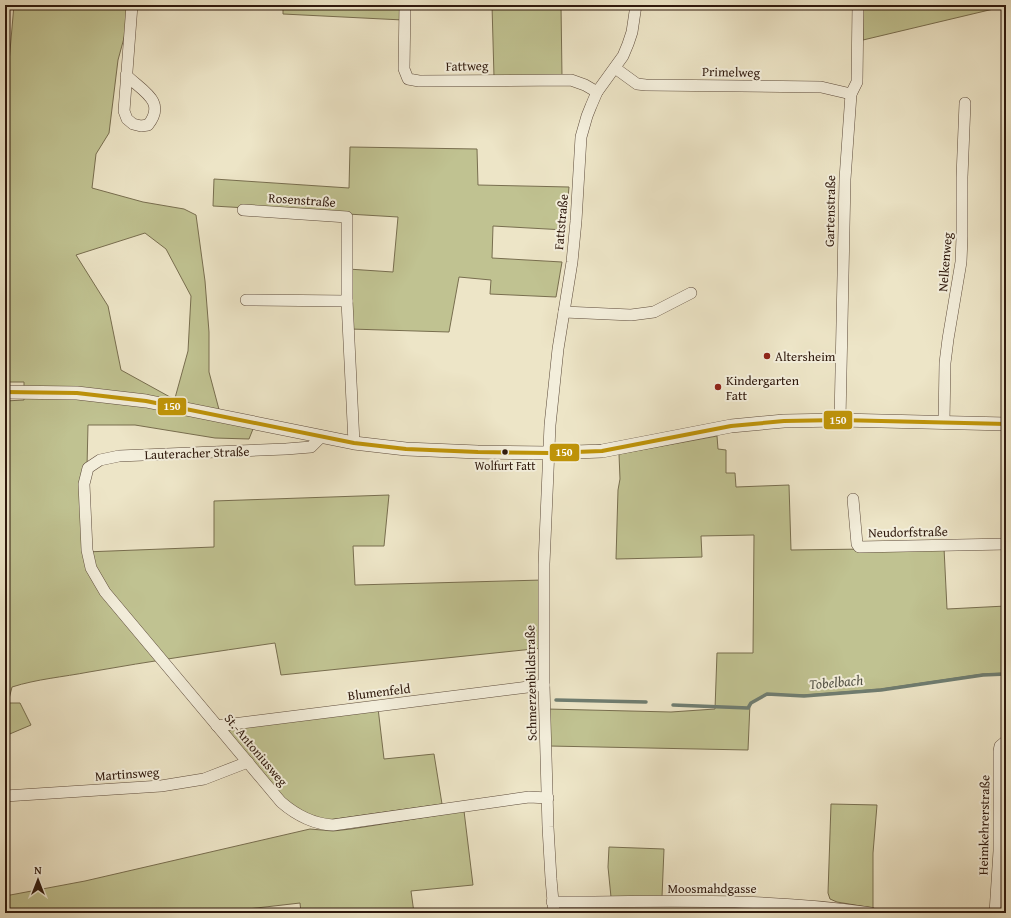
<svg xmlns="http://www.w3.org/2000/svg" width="1011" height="918" font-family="'Gentium Book Plus',serif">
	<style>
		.green { fill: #c0c291; stroke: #786e4f; fill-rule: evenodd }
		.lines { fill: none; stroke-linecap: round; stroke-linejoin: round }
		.stream { stroke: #6f7d71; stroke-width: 3.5 }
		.minor-casing { stroke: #5e4c3c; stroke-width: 12 }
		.tertiary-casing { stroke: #5e4c3c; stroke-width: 14 }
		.minor { stroke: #f3eedb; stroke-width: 11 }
		.tertiary { stroke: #f3eedb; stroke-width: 13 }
		.bus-1-casing { stroke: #f3eedb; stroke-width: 7 }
		.bus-1 { stroke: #be9309; stroke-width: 4 }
		.poi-dot { fill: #8f2418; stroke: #f3eedb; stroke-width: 1.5 }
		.bus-dot { fill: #2f190d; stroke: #f3eedb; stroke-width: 1.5 }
		.labels { text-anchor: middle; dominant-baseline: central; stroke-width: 4; stroke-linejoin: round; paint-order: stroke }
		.bus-label { font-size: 12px; fill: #2f190d; stroke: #f3eedb }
		.street-label { font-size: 13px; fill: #2f190d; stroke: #f3eedb }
		.poi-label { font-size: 13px; fill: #2f190d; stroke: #f3eedb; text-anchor: start }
		.water-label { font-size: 14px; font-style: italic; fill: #545347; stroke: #f3eedb }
		.line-badge { stroke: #f3eedb; stroke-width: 1.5 }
		.badge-label { font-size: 11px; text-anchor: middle; font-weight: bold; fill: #fff }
	</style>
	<rect width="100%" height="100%" fill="#ede5c7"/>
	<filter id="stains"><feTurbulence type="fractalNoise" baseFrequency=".005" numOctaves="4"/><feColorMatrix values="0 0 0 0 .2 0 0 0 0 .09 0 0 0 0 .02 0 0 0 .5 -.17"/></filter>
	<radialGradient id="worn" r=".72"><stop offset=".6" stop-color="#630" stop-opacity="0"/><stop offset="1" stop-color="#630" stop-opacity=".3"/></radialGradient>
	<g class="green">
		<path d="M14,5h119l-15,55 -9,73 -13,21 -4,34 51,14 41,7 12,6 9,66 4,51v40l12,45 34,7 -6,15 -34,-1 -80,-13h-47l-3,127 129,-5v-46l175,-6 -5,51h-31l2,39 188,-5v68l-262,27 -6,-32c-62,9 -124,18 -186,29 -26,5 -52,7 -77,15l-4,16h12l11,22 -26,11v-335l19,-1v-18h-19v-274zM145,233l21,16 25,47 -3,55 -13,47 -5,-1 -49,-27 -13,-64 -32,-51z"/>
		<polygon points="283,5 403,5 403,20 283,14"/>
		<polygon points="492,5 561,5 562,77 494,77"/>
		<polygon points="863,5 1006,5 1006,6 863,40"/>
		<polygon points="350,147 477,149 478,185 569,187 565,230 493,226 492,258 562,262 556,297 490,294 491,280 459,277 449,332 350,329 348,269 393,272 398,217 213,206 214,179 349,188"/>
		<polygon points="717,436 718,449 726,450 726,473 735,473 736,487 789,485 791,550 944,548 947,609 1006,606 1006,673 983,674 881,689 804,695 767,694 750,703 748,750 549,746 547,709 671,712 715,709 717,653 753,653 754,535 701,536 702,557 616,559 618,490 620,479 619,454"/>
		<polygon points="378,708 384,759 434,754 442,804 321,821 290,807 220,727"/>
		<polygon points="831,804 877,805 873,853 873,908 837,902 830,899 828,893"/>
		<polygon points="464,811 473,885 411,891 414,913 301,913 300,903 213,913 5,913 5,896 85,881 310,829 333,831 351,829"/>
		<polygon points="609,847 664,849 662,897 611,897 608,867"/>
	</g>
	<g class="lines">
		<g class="stream">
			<polyline points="556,700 646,702"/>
			<polyline points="673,705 748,708 751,703 767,694 804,696 881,690 983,675 1006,674"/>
		</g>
		<defs>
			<g id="minor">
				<polyline points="405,5 404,69 408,79 419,81 571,80 585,85 597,92"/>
				<polyline points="615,68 637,84 646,85 821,87 851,94"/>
				<path d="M126,75c16,16 41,26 22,50l-7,1 -8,-2 -6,-5 -3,-8 8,-106"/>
				<polyline points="243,210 347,217 347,301 354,443"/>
				<polyline points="246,300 347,301"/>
				<polyline points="564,312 631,315 654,312 691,293"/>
				<polyline points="840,420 845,179 851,94 857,82 858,5"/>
				<polyline points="944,422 945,363 948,339 961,262 962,237 962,177 965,103"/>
				<path d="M321,437l-10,10 -25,2 -167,7 -19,4 -12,8 -4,16 3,66 4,18 14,24 176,210c15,13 31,22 52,23l196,-28 19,1"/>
				<polyline points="853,499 857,544 859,547 1006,544"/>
				<polyline points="217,726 544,685"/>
				<polyline points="5,796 161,786 204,779 248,762"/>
				<path d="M552,902c106,0 214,-5 319,11"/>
				<polyline points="554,913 551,879 548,827 544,685 544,564 550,425 558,349 572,262 576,221 581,137 587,116 591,106 597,92 623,56 628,44 632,32 636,5"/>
				<polyline points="995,913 999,851 999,751 1000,746 1006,741"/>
			</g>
			<polyline id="tertiary" points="5,392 77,393 146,401 354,443 406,449 478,452 549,453 602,451 731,426 784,421 840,420 1006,424"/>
		</defs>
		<use href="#minor" class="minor-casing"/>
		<use href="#tertiary" class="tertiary-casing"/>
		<use href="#minor" class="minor"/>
		<use href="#tertiary" class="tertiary"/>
		<defs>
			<polyline id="bus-1" points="5,392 77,393 146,401 354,443 406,449 478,452 549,453 602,451 731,426 784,421 840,420 1006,424"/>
		</defs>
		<use href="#bus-1" class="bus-1-casing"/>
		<use href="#bus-1" class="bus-1"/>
	</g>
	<g class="poi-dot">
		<circle cx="767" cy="356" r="4"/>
		<circle cx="718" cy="387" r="4"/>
	</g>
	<circle class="bus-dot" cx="505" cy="452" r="3.5"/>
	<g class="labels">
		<g class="bus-label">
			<text x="505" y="465">Wolfurt Fatt</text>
		</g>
		<g class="street-label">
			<text transform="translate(467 66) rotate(-1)">Fattweg</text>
			<text transform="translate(731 72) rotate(1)">Primelweg</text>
			<text transform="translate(302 200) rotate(4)">Rosenstraße</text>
			<text transform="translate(830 211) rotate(-89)">Gartenstraße</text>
			<text transform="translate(561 222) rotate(-85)">Fattstraße</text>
			<text transform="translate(945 262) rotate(-85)">Nelkenweg</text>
			<text transform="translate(197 453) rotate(-2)">Lauteracher Straße</text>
			<text transform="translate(908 532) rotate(-1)">Neudorfstraße</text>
			<text transform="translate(531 683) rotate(-91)">Schmerzenbildstraße</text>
			<text transform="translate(379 692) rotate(-7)">Blumenfeld</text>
			<text transform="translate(256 750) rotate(50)">St.-Antoniusweg</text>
			<text transform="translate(127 774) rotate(-4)">Martinsweg</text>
			<text transform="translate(984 825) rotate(-89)">Heimkehrerstraße</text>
			<text x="712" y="888">Moosmahdgasse</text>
		</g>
		<g class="poi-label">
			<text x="775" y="356">Altersheim</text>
			<text x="726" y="380">Kindergarten<tspan x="726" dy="15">Fatt</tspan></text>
		</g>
		<g class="water-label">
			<text transform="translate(836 682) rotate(-5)">Tobelbach</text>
		</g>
	</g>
	<g class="line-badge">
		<rect x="157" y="397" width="30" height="19" rx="4" fill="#be9309"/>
		<rect x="823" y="410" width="30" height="20" rx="4" fill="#be9309"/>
		<rect x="549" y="443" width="31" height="19" rx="4" fill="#be9309"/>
	</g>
	<g class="badge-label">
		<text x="172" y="410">150</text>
		<text x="838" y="424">150</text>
		<text x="564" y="456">150</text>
	</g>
	<rect width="1011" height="918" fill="none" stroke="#ede5c7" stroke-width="20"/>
	<rect x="6" y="6" width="999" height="906" fill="none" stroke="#2f190d" stroke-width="2"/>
	<rect x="10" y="10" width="991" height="898" fill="none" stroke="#2f190d"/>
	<g transform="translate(38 880)" stroke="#f3eedb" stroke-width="3" paint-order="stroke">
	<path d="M0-3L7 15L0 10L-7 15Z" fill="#2f190d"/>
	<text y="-6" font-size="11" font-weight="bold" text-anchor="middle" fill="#2f190d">N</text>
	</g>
	<rect width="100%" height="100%" filter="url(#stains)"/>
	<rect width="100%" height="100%" fill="url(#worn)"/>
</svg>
